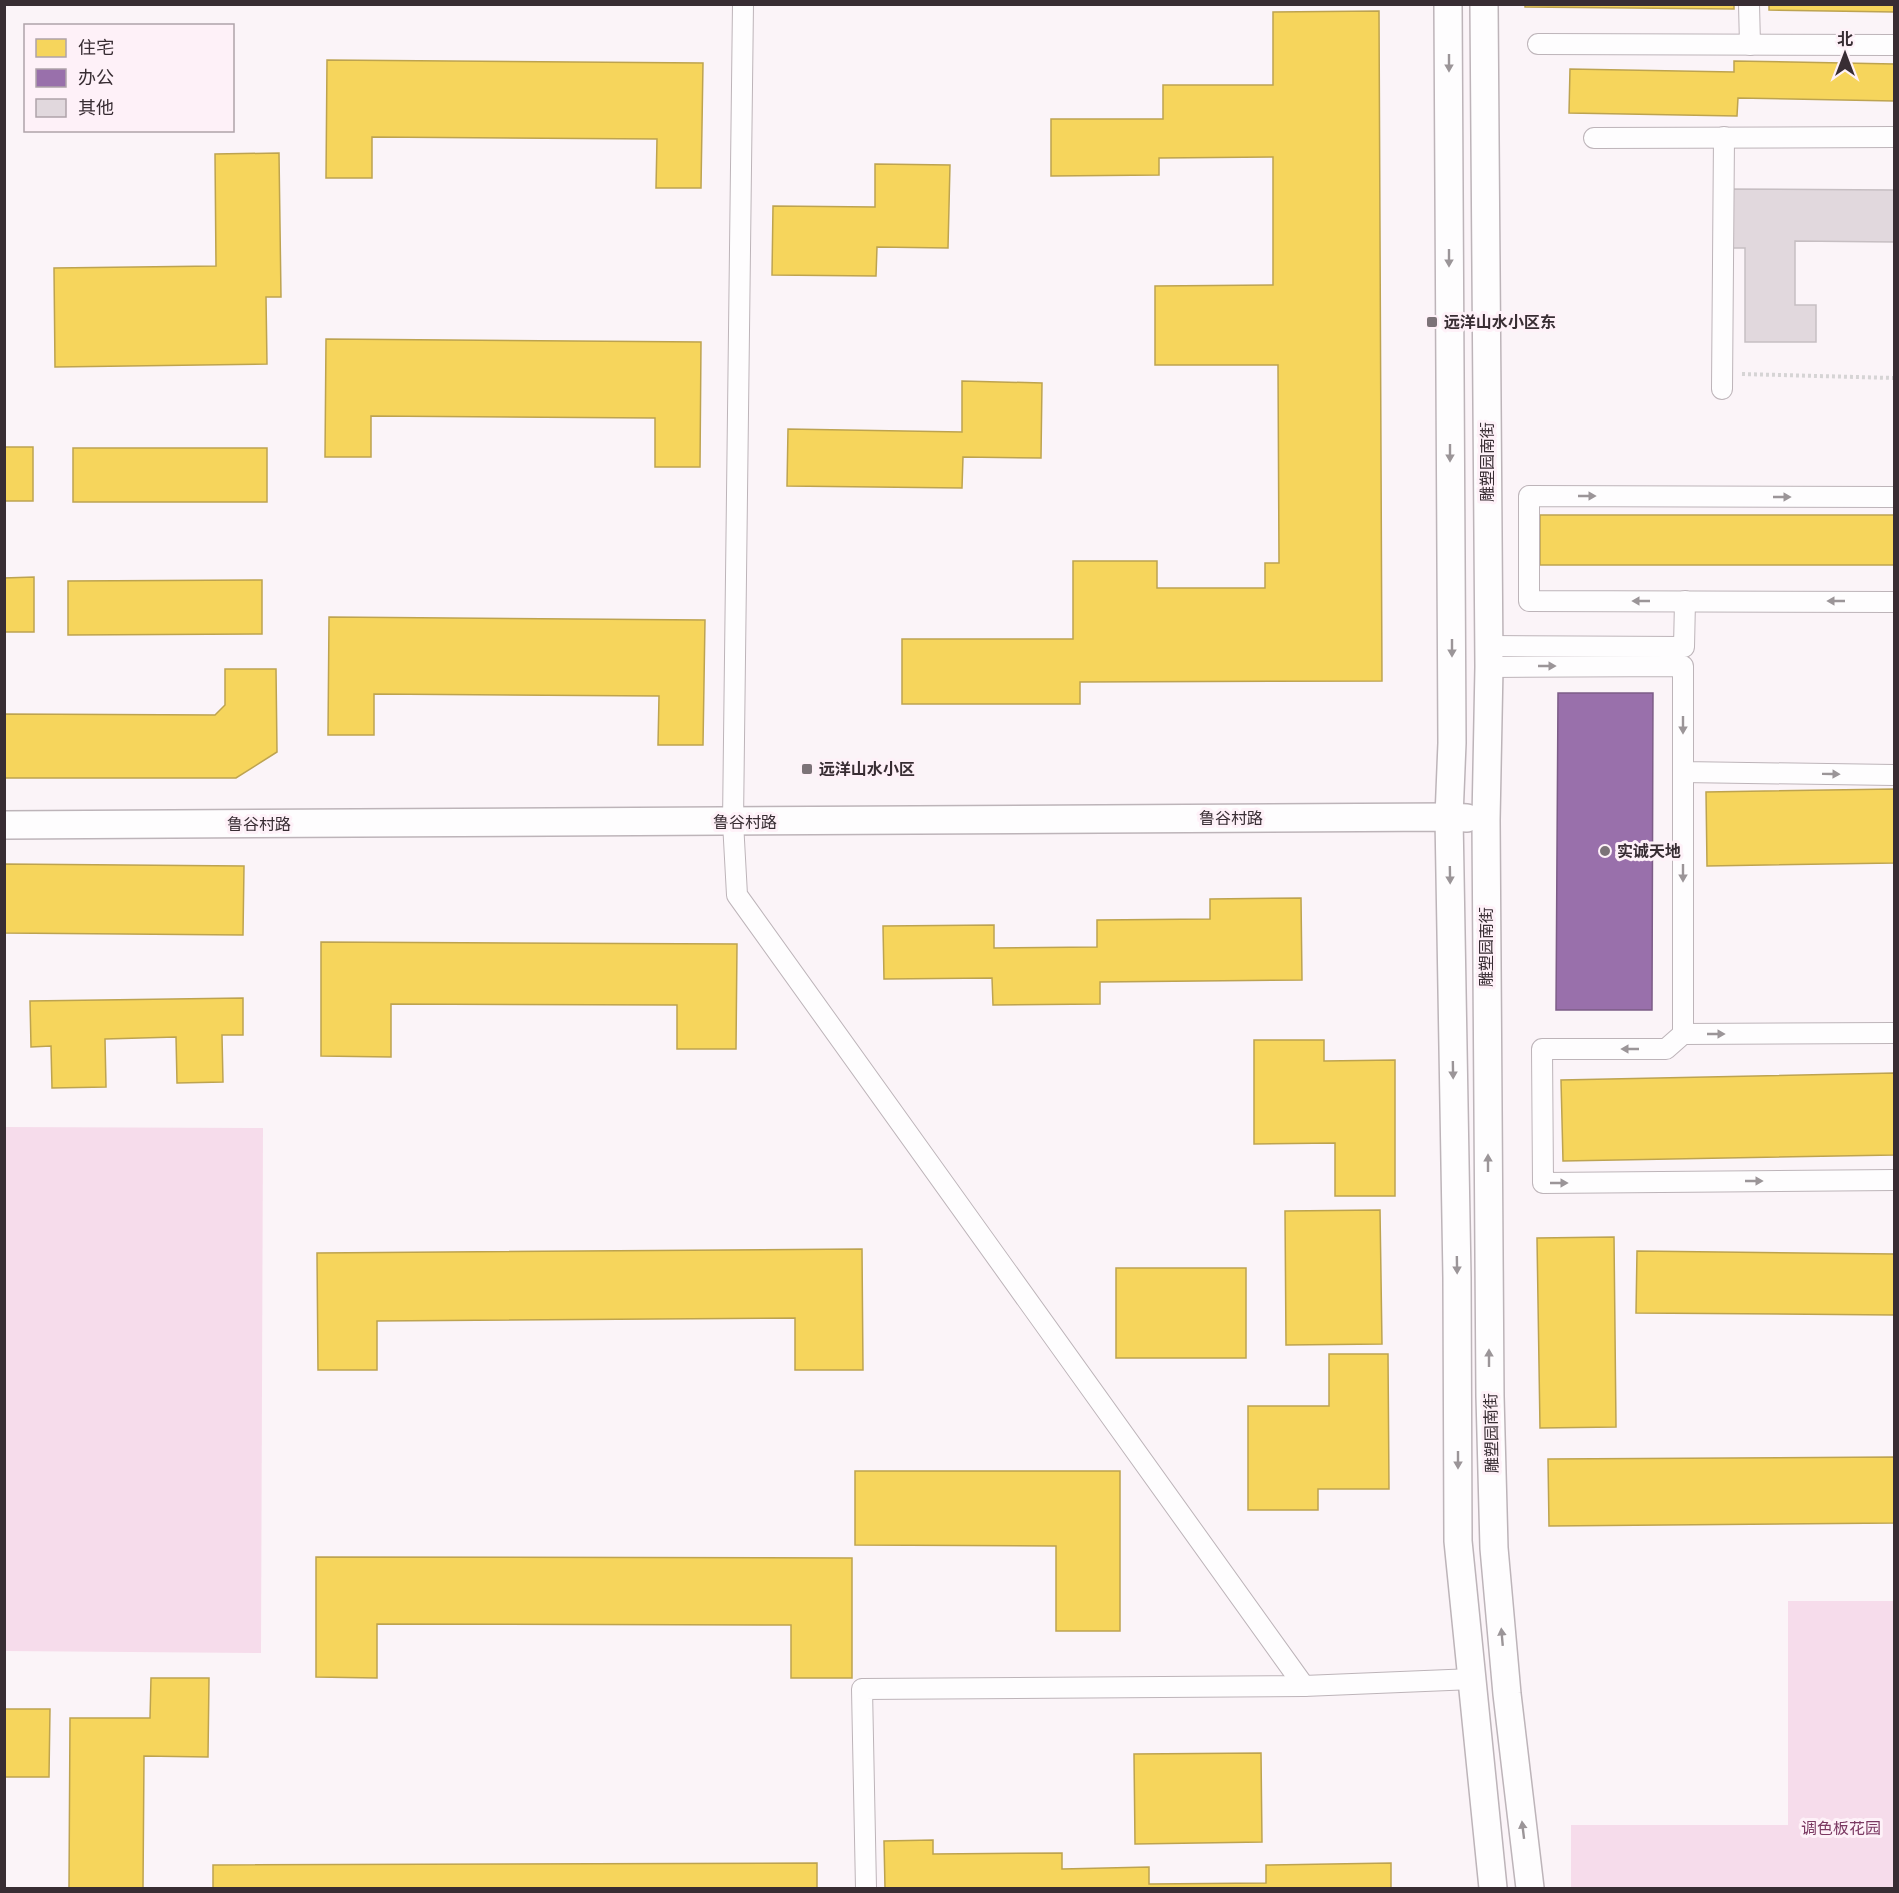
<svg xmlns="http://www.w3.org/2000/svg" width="1899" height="1893" font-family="Mulish,'Noto Sans SC',sans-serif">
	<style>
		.green { fill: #f6dceb }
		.homes { fill: #f6d55c; stroke: #bda350; stroke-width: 1.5 }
		.offices { fill: #9970ab; stroke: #7c5c87; stroke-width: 1.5 }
		.building { fill: #e1d8dd; stroke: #c6bec2; stroke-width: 1.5 }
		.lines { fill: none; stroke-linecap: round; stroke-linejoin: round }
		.street-casing { stroke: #bdb4b9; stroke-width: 22 }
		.secondary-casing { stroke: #bdb4b9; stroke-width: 30 }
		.path { stroke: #d6d4d5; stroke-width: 4; stroke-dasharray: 3 3; stroke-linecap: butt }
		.street { stroke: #fefdfe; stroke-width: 20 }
		.secondary { stroke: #fefdfe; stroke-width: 27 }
		.oneway { fill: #9b9598 }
		.poi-dot { fill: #7c7378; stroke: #fef1f8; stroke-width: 2 }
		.labels { text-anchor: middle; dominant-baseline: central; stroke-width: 6; stroke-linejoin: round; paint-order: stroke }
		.poi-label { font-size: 16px; font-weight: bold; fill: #382d33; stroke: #fef1f8; text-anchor: start }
		.street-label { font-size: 16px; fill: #382d33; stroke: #fef1f8 }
		.park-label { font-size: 16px; fill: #7b3962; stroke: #fef1f8 }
	</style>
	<rect width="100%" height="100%" fill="#fbf4f8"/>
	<g class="green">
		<polygon points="5,1127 263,1128 261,1653 5,1651"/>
		<polygon points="1788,1601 1894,1601 1894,1888 1571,1888 1571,1825 1788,1825"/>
	</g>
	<g class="homes">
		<polygon points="1525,4 1734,4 1734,9 1525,7"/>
		<polygon points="1769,4 1894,4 1894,12 1769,10"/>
		<polygon points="1379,11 1382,681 1080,682 1080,704 902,704 902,639 1073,639 1073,561 1157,561 1157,588 1265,588 1265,563 1279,563 1278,365 1155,365 1155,286 1273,285 1273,157 1159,158 1159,175 1051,176 1051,119 1163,119 1163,85 1273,85 1273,12"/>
		<polygon points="327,60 703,63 701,188 656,188 657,139 372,137 372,178 326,178"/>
		<polygon points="1734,61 1894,64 1894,101 1738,98 1737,116 1569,113 1570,69 1734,72"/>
		<polygon points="279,153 281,297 266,297 267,364 55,367 54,268 216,266 215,154"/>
		<polygon points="875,164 950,165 948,248 877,247 876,276 772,275 773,206 875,207"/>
		<polygon points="326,339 701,342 700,467 655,467 655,418 371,416 371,457 325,457"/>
		<polygon points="962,381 1042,383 1041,458 963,457 962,488 787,486 788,429 962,432"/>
		<rect x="4" y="447" width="29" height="54"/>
		<rect x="73" y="448" width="194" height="54"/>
		<rect x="1540" y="515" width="354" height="50"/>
		<polygon points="34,577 34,632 4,632 4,578"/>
		<polygon points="262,580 262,634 68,635 68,581"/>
		<polygon points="329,617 705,620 703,745 658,745 659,696 374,694 374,735 328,735"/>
		<polygon points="225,669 276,669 277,752 236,778 4,778 4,714 215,715 225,705"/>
		<polygon points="1894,789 1894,863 1707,866 1706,792"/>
		<polygon points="4,864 244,866 243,935 4,933"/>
		<polygon points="1301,898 1302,980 1100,982 1100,1004 993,1005 992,978 884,979 883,926 994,925 994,948 1097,947 1097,920 1210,919 1210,899"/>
		<polygon points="321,942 737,944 736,1049 677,1049 677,1005 391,1004 391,1057 321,1056"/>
		<polygon points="243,998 243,1035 222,1035 223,1082 177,1083 176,1037 105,1039 106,1087 52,1088 51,1046 31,1047 30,1001"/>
		<polygon points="1254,1040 1324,1040 1324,1061 1395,1060 1395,1196 1335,1196 1335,1143 1254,1144"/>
		<polygon points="1894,1073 1894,1155 1563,1161 1561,1080"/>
		<polygon points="1380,1210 1382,1344 1286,1345 1285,1211"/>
		<polygon points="1614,1237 1616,1427 1540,1428 1537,1238"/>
		<polygon points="862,1249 863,1370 795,1370 795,1318 377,1321 377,1370 318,1370 317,1253"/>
		<polygon points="1637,1251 1894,1254 1894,1315 1636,1313"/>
		<rect x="1116" y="1268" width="130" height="90"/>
		<polygon points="1329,1354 1388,1354 1389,1489 1318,1489 1318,1510 1248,1510 1248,1406 1329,1406"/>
		<polygon points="1894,1457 1894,1523 1549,1526 1548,1459"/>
		<polygon points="855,1471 1120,1471 1120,1631 1056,1631 1056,1546 855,1545"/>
		<polygon points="316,1557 852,1558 852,1678 791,1678 791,1625 377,1624 377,1678 316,1677"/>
		<polygon points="151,1678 209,1678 208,1757 144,1756 143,1888 69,1888 70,1718 150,1718"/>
		<polygon points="4,1709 50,1709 49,1777 4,1777"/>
		<polygon points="1261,1753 1262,1842 1135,1844 1134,1754"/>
		<polygon points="933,1840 933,1854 1062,1853 1062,1869 1149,1867 1149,1884 1266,1883 1266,1865 1391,1863 1391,1888 885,1888 884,1841"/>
		<polygon points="817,1863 817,1888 213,1888 213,1865"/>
	</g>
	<polygon class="offices" points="1558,693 1653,693 1652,1010 1556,1010"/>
	<polygon class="building" points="1729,189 1894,190 1894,242 1795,241 1795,305 1816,305 1816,342 1745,342 1745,248 1729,248"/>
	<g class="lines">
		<defs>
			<g id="street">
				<polyline points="743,4 733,822 737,895 1304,1686"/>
				<polyline points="1749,4 1750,45"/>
				<polyline points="1538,44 1894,45"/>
				<polyline points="1594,138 1894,137"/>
				<polyline points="1722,389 1724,137"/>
				<polyline points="1894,497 1529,496 1529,601 1894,602"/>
				<polyline points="1488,646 1684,647 1685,601"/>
				<polyline points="1489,667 1683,666 1683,772 1894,775"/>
				<polyline points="1683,772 1683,1034 1894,1033"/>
				<polyline points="1683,1034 1666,1049 1542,1049 1543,1183 1894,1180"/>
				<polyline points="866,1888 862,1689 1304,1686 1473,1679"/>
			</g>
			<g id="secondary">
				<polyline points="1448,4 1452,743 1449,817 1457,1278 1458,1541 1493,1888"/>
				<polyline points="1484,4 1489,667 1486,820 1490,1396 1494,1548 1507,1694 1530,1888"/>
				<polyline points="4,825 1449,817 1467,818"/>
			</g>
		</defs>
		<use href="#street" class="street-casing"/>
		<use href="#secondary" class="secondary-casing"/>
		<polyline class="path" points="1742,374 1894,378"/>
		<use href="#street" class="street"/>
		<use href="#secondary" class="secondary"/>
	</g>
	<defs><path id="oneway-solid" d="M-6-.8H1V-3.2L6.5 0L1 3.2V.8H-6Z" transform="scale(1.5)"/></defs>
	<g class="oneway">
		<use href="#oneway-solid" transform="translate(1449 63) rotate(90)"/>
		<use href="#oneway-solid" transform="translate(1449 258) rotate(90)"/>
		<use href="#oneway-solid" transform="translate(1450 453) rotate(90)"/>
		<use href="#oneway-solid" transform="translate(1587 496)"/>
		<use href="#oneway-solid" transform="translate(1782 497)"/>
		<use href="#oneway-solid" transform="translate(1641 601) rotate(-180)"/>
		<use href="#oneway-solid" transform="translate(1836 601) rotate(-180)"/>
		<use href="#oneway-solid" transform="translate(1452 648) rotate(90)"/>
		<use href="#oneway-solid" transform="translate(1547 666)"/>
		<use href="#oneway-solid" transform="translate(1683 725) rotate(90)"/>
		<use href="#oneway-solid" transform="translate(1831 774) rotate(1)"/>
		<use href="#oneway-solid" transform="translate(1683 873) rotate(90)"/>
		<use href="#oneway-solid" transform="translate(1450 875) rotate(89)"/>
		<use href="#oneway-solid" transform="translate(1716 1034)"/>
		<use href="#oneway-solid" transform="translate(1630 1049) rotate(180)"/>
		<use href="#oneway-solid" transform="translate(1453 1070) rotate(89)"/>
		<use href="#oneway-solid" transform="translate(1488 1163) rotate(-90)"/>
		<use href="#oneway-solid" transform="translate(1754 1181)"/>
		<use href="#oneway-solid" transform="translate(1559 1183)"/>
		<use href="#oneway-solid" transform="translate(1457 1265) rotate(89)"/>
		<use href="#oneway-solid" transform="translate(1489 1358) rotate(-90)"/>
		<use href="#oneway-solid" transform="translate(1458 1460) rotate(90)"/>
		<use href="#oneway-solid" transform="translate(1502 1637) rotate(-95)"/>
		<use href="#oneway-solid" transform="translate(1523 1830) rotate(-97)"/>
	</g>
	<g class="poi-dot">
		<rect x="1426" y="316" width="12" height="12" rx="3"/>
		<rect x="801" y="763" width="12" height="12" rx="3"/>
		<circle cx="1605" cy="851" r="6"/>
	</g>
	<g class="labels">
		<g class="poi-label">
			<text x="1444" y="322">远洋山水小区东</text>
			<text x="819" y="769">远洋山水小区</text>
			<text x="1617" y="851">实诚天地</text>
		</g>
		<g class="street-label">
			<text transform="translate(1487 462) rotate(-90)">雕塑园南街</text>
			<text x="1231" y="818">鲁谷村路</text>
			<text x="745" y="822">鲁谷村路</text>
			<text x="259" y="824">鲁谷村路</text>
			<text transform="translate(1486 947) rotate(-90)">雕塑园南街</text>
			<text transform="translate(1491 1433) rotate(-91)">雕塑园南街</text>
		</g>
		<g class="park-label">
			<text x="1841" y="1828">调色板花园</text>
		</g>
	</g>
	<rect width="1899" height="1893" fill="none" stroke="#382d33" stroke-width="12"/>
	<rect x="24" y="24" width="210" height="108" fill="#fef1f8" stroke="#afa3a9" stroke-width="1.5"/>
	<rect x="36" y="39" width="30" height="18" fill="#f6d55c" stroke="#afa3a9" stroke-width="1.5"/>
	<text x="78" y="54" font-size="18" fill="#382d33">住宅</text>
	<rect x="36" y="69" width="30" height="18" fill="#9970ab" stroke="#afa3a9" stroke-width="1.5"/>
	<text x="78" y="84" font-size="18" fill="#382d33">办公</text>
	<rect x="36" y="99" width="30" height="18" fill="#e1d8dd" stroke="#afa3a9" stroke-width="1.5"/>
	<text x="78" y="114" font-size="18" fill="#382d33">其他</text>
	<g transform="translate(1845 54)" stroke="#fef1f8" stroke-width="4.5" paint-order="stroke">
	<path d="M0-4.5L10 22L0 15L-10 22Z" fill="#382d33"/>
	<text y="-9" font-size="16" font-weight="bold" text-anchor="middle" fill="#382d33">北</text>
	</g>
</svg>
